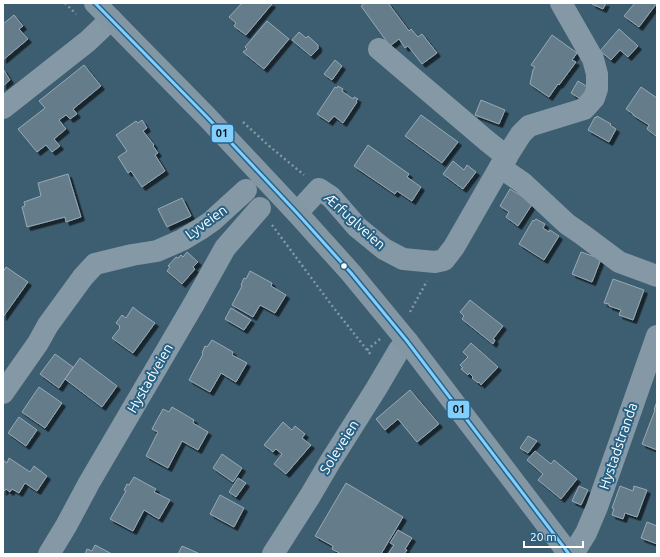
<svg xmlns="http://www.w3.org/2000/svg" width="660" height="557" font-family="Ubuntu,sans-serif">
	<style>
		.building { fill: #657c8b; stroke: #97a9b4; filter: url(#shadow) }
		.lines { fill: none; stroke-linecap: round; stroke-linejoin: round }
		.path { stroke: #8498a6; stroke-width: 2.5; stroke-dasharray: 2 3; stroke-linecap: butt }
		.minor { stroke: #8498a6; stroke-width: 22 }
		.major { stroke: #8297a3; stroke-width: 22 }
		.bus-1-casing { stroke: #276286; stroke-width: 6 }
		.bus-1 { stroke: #80cfff; stroke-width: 3 }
		.bus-dot { fill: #fff; stroke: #276286; stroke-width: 1.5 }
		.labels { text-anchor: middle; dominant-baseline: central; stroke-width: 4; stroke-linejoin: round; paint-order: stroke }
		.street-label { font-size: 14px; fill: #fff; stroke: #276286 }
		.line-badge { stroke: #276286; stroke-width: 1.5 }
		.pale-badge-label { font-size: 11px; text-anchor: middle; font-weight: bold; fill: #111 }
	</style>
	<defs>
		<filter id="shadow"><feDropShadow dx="3.5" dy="3.5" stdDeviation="0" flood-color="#0009"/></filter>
	</defs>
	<rect width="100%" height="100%" fill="#3d5d70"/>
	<g class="building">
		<polygon points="242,3 271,3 272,4 246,35 234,26 236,23 229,17"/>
		<polygon points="365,3 388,3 409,31 411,29 418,37 422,34 437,53 422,64 408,46 405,48 399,39 390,46 361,6"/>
		<polygon points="593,3 606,3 603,9 592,4"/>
		<polygon points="635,3 657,3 639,27 624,16"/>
		<polygon points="14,15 23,26 19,29 28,39 3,60 3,24"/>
		<polygon points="267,21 289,39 264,69 243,52 247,49 245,47"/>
		<polygon points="619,29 638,46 628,57 620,50 611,60 600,51"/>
		<polygon points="299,32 306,38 308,36 318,45 318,49 311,56 292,40"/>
		<polygon points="552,35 577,53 572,60 576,62 559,85 558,84 549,97 530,84 533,70 535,67 531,65"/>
		<polygon points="335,60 342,66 332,80 324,74"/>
		<polygon points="84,65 101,86 73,109 77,114 70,119 66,115 59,120 66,129 54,139 60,146 52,152 46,145 37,152 18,129 45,108 39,101"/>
		<polygon points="3,69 10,80 3,86"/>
		<polygon points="578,81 591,89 584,101 571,93"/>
		<polygon points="338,86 343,89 342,91 353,99 354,97 358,99 356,101 357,102 343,123 334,116 329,122 317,114 335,87 337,88"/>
		<polygon points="641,87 657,98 657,137 647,129 649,125 633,115 633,114 626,109"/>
		<polygon points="481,100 505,110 499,124 475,115"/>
		<polygon points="421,115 458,142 442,163 405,136"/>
		<polygon points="597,116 611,124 610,125 616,129 609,142 588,130 595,117 596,118"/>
		<polygon points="142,120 147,128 143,131 154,145 153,146 158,153 155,155 165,171 142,187 131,171 128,173 118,157 127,151 116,135 136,121 138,123"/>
		<polygon points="368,145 409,174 407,177 421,187 412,201 397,191 395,194 354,166"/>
		<polygon points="453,161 464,170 467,165 476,172 463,189 443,174"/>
		<polygon points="68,174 81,217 66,222 65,217 27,227 22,207 25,206 24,202 41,196 38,183"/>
		<polygon points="510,189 533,203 518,226 506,217 509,212 500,206"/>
		<polygon points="182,198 191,216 167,227 158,209"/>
		<polygon points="536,219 545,224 543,228 549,232 550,230 559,236 544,260 519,244 533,220 534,221"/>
		<polygon points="187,252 198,262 193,267 195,269 182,284 167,271 170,267 168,266 176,257 178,258 181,255 183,257"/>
		<polygon points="581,252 601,259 592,282 572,274"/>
		<polygon points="6,267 28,282 3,317 3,272"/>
		<polygon points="250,271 272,283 271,286 286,295 275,313 260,305 253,317 232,305 242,286 241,285 244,278 246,279"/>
		<polygon points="613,279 644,290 633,320 619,315 621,310 609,306 609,304 604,303"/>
		<polygon points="470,300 503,326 493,339 495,340 493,344 462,319 464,316 460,312"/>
		<polygon points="133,307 139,312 155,323 133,353 112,338 120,328 119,327 120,326 116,323 122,315 126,318"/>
		<polygon points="231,308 251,320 244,330 225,319"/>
		<polygon points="212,340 233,352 232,355 247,363 236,382 221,373 210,392 189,380 203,354 202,353 205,346 207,347"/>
		<polygon points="471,343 498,367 481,385 479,382 478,383 472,378 473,377 469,373 468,375 461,369 463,368 460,365 468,357 463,352"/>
		<polygon points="55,354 73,367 59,388 40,374"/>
		<polygon points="80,358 117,386 102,407 65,379"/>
		<polygon points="39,387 62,403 45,428 22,412"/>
		<polygon points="410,390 439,424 417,442 398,419 385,430 376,419"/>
		<polygon points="657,401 657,450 642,444 655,410 654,410"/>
		<polygon points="172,407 194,420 193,423 208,432 198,450 182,441 168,468 146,456 158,432 152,429 163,409 169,412"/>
		<polygon points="19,417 37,430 26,446 8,433"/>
		<polygon points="283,422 292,430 295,426 305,434 302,438 311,445 286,474 274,464 282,454 276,449 273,452 264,445"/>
		<polygon points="528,436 537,441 528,453 520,448"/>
		<polygon points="535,451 551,464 554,460 577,479 561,499 538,480 543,474 527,460"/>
		<polygon points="222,454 242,468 233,482 213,468"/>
		<polygon points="9,458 30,472 34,466 47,476 37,491 25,483 19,493 12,489 10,492 6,489 3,492 3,460 7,463"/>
		<polygon points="134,477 156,489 154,492 170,500 159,519 144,510 133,531 110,519 126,491 124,490 127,484 129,485"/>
		<polygon points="238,478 246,483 236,497 229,492"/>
		<polygon points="346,483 403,517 381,554 341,554 332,549 333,546 315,536"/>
		<polygon points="579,486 588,490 581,505 572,501"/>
		<polygon points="620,486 633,491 634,486 647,490 637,517 625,513 623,519 612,515 614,509 612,508"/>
		<polygon points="220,495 244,508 234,527 210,514"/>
		<polygon points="647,522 657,526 657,544 641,538"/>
		<polygon points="398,530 412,538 405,549 407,550 404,554 388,554 394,545 390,543"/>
		<polygon points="95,545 112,554 85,554 87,549 92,551"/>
		<polygon points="182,546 198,553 198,554 178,554"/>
	</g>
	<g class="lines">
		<g class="path">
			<polyline points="65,3 76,14"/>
			<polyline points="243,122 268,145 304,175"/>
			<polyline points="272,225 333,307 367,350 372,356"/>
			<polyline points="410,312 427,281"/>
			<polyline points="367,350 380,339"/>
		</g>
		<g class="minor">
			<polyline points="379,49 487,141 507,157"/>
			<polyline points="3,108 88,41 111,19"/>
			<polyline points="500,167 523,183 567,224 583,235 619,262 657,276"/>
			<polyline points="297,213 319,189 331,197 357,227 384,249 403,259 435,262 444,260 454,247 500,167 521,134 529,126 584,109 594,98 597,89 597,74 593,59 561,3"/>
			<polyline points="3,393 38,343 48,325 83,277 95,264 132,255 157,251 182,240 202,228 212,221 246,190"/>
			<polyline points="49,554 66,526 89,483 195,302 225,248 260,208"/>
			<polyline points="273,554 310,496 330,462 376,389 399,350 407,341"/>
			<polyline points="573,554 586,533 597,507 657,336"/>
		</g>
		<polyline class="major" points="95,3 207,117 297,213 351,273 407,341 569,554"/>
		<defs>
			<polyline id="bus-1" points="95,3 207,117 297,213 351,273 407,341 569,554"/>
		</defs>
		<use href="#bus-1" class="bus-1-casing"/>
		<use href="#bus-1" class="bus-1"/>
	</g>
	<circle class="bus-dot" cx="344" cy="266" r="3.5"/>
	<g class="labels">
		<g class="street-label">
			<text transform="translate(355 221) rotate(42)">Ærfuglveien</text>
			<text transform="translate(206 222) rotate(-36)">Lyveien</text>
			<text transform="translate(150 378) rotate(-60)">Hystadveien</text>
			<text transform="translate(618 446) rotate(-71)">Hystadstranda</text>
			<text transform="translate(339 447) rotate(-58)">Soleveien</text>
		</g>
	</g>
	<g class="line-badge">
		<rect x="211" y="124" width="23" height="19" rx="4" fill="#80cfff"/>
		<rect x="447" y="400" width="23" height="19" rx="4" fill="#80cfff"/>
	</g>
	<g class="pale-badge-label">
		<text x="222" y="137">01</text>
		<text x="459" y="413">01</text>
	</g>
	<rect width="660" height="557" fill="none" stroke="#ffffff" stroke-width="8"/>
	<path d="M524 541v6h59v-6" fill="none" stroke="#ffffff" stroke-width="2"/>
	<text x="530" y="541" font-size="12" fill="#ffffff" stroke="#276286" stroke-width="3" paint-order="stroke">20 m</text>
</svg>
